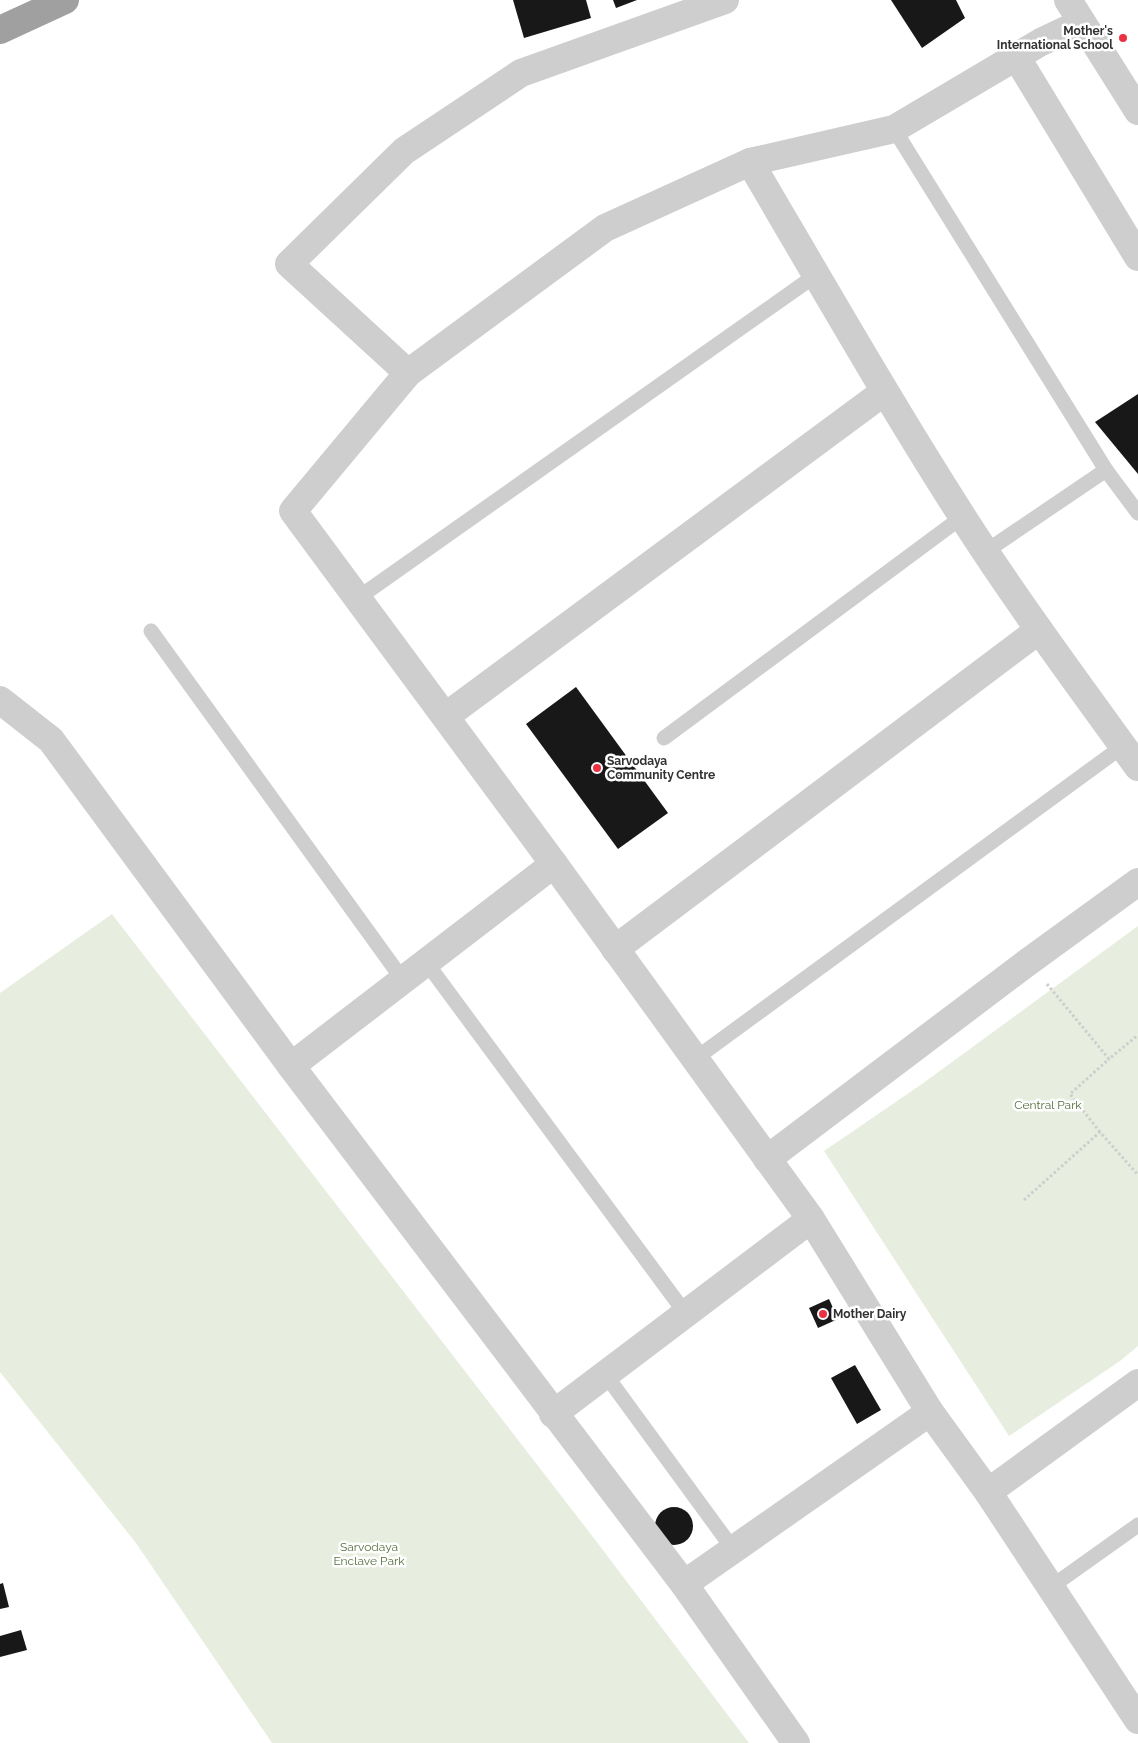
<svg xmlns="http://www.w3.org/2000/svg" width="1138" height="1743" font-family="Raleway,sans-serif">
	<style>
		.green { fill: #e7eedf }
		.building { fill: #181818 }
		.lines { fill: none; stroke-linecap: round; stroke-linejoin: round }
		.path { stroke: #cecece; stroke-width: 3; stroke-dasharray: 2.5 2.5; stroke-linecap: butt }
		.service { stroke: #cecece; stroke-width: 15 }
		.minor { stroke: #cecece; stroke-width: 28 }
		.trunk { stroke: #a0a0a0; stroke-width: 28 }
		.poi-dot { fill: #ea3142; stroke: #fff; stroke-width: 2 }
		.labels { text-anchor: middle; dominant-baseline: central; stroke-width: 5; stroke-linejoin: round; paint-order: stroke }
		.poi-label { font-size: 12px; font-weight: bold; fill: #313131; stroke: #fff; text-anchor: start }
		.park-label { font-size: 12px; fill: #556e3c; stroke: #fff }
	</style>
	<rect width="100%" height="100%" fill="#fff"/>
	<g class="green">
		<polygon points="112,914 593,1537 749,1743 272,1743 136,1543 0,1372 0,993"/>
		<polygon points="1138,926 1138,1346 1120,1361 1009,1436 824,1151 922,1084"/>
	</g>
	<g class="building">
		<polygon points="513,0 586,0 591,18 524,38"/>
		<polygon points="613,0 637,0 616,8"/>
		<polygon points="891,0 956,0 965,18 922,48"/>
		<polygon points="1138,394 1138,474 1095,422"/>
		<polygon points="576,687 668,813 618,849 526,724"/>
		<polygon points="829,1299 838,1319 818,1328 809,1308"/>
		<polygon points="855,1365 881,1410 857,1424 831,1378"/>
		<circle cx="674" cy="1526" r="19"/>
		<polygon points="3,1583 9,1607 0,1609 0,1584"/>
		<polygon points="21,1630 27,1650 0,1657 0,1636"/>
	</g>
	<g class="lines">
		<g class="path">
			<polyline points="1047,984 1109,1059 1138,1035"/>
			<polyline points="1100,1132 1070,1094 1109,1059"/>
			<polyline points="1024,1200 1100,1132 1138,1175"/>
		</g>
		<g class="service">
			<polyline points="894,129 1106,470 1138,513"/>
			<polyline points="985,552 1106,470"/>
			<polyline points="358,598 816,275"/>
			<polyline points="151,631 403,980"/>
			<polyline points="664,738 962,517"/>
			<polyline points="426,962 686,1314"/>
			<polyline points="695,1059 1123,746"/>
			<polyline points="605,1374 733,1549"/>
			<polyline points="1051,1587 1138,1525"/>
		</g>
		<g class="minor">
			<polyline points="1068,0 1138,111"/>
			<polyline points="1081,23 1041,42 894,129 750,162 605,228 408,373 293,511 554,864 811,1219 930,1412 988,1492 1138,1720"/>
			<polyline points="1017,58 1138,257"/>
			<path d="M750,162c70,119 138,238 212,354 55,86 116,168 176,251"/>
			<polyline points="408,373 289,264 404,151 521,73 725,0"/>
			<polyline points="0,700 51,740 291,1066 684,1584 796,1743"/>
			<polyline points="446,716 884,392"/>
			<polyline points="615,949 1039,630"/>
			<polyline points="291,1066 554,864"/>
			<polyline points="767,1159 1028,962 1138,882"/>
			<polyline points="553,1414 811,1219"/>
			<polyline points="988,1492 1138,1383"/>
			<polyline points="684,1584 930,1412"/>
		</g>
		<polyline class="trunk" points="0,30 65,0"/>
	</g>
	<g class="poi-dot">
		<circle cx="1123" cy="38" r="5"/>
		<circle cx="597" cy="768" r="5"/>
		<circle cx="823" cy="1314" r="5"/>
	</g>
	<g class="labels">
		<g class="poi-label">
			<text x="1113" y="31" text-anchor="end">Mother's<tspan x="1113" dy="14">International School</tspan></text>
			<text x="607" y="761">Sarvodaya<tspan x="607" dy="14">Community Centre</tspan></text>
			<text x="833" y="1314">Mother Dairy</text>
		</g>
		<g class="park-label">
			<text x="1048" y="1105">Central Park</text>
			<text x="369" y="1547">Sarvodaya<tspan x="369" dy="14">Enclave Park</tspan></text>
		</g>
	</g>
</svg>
